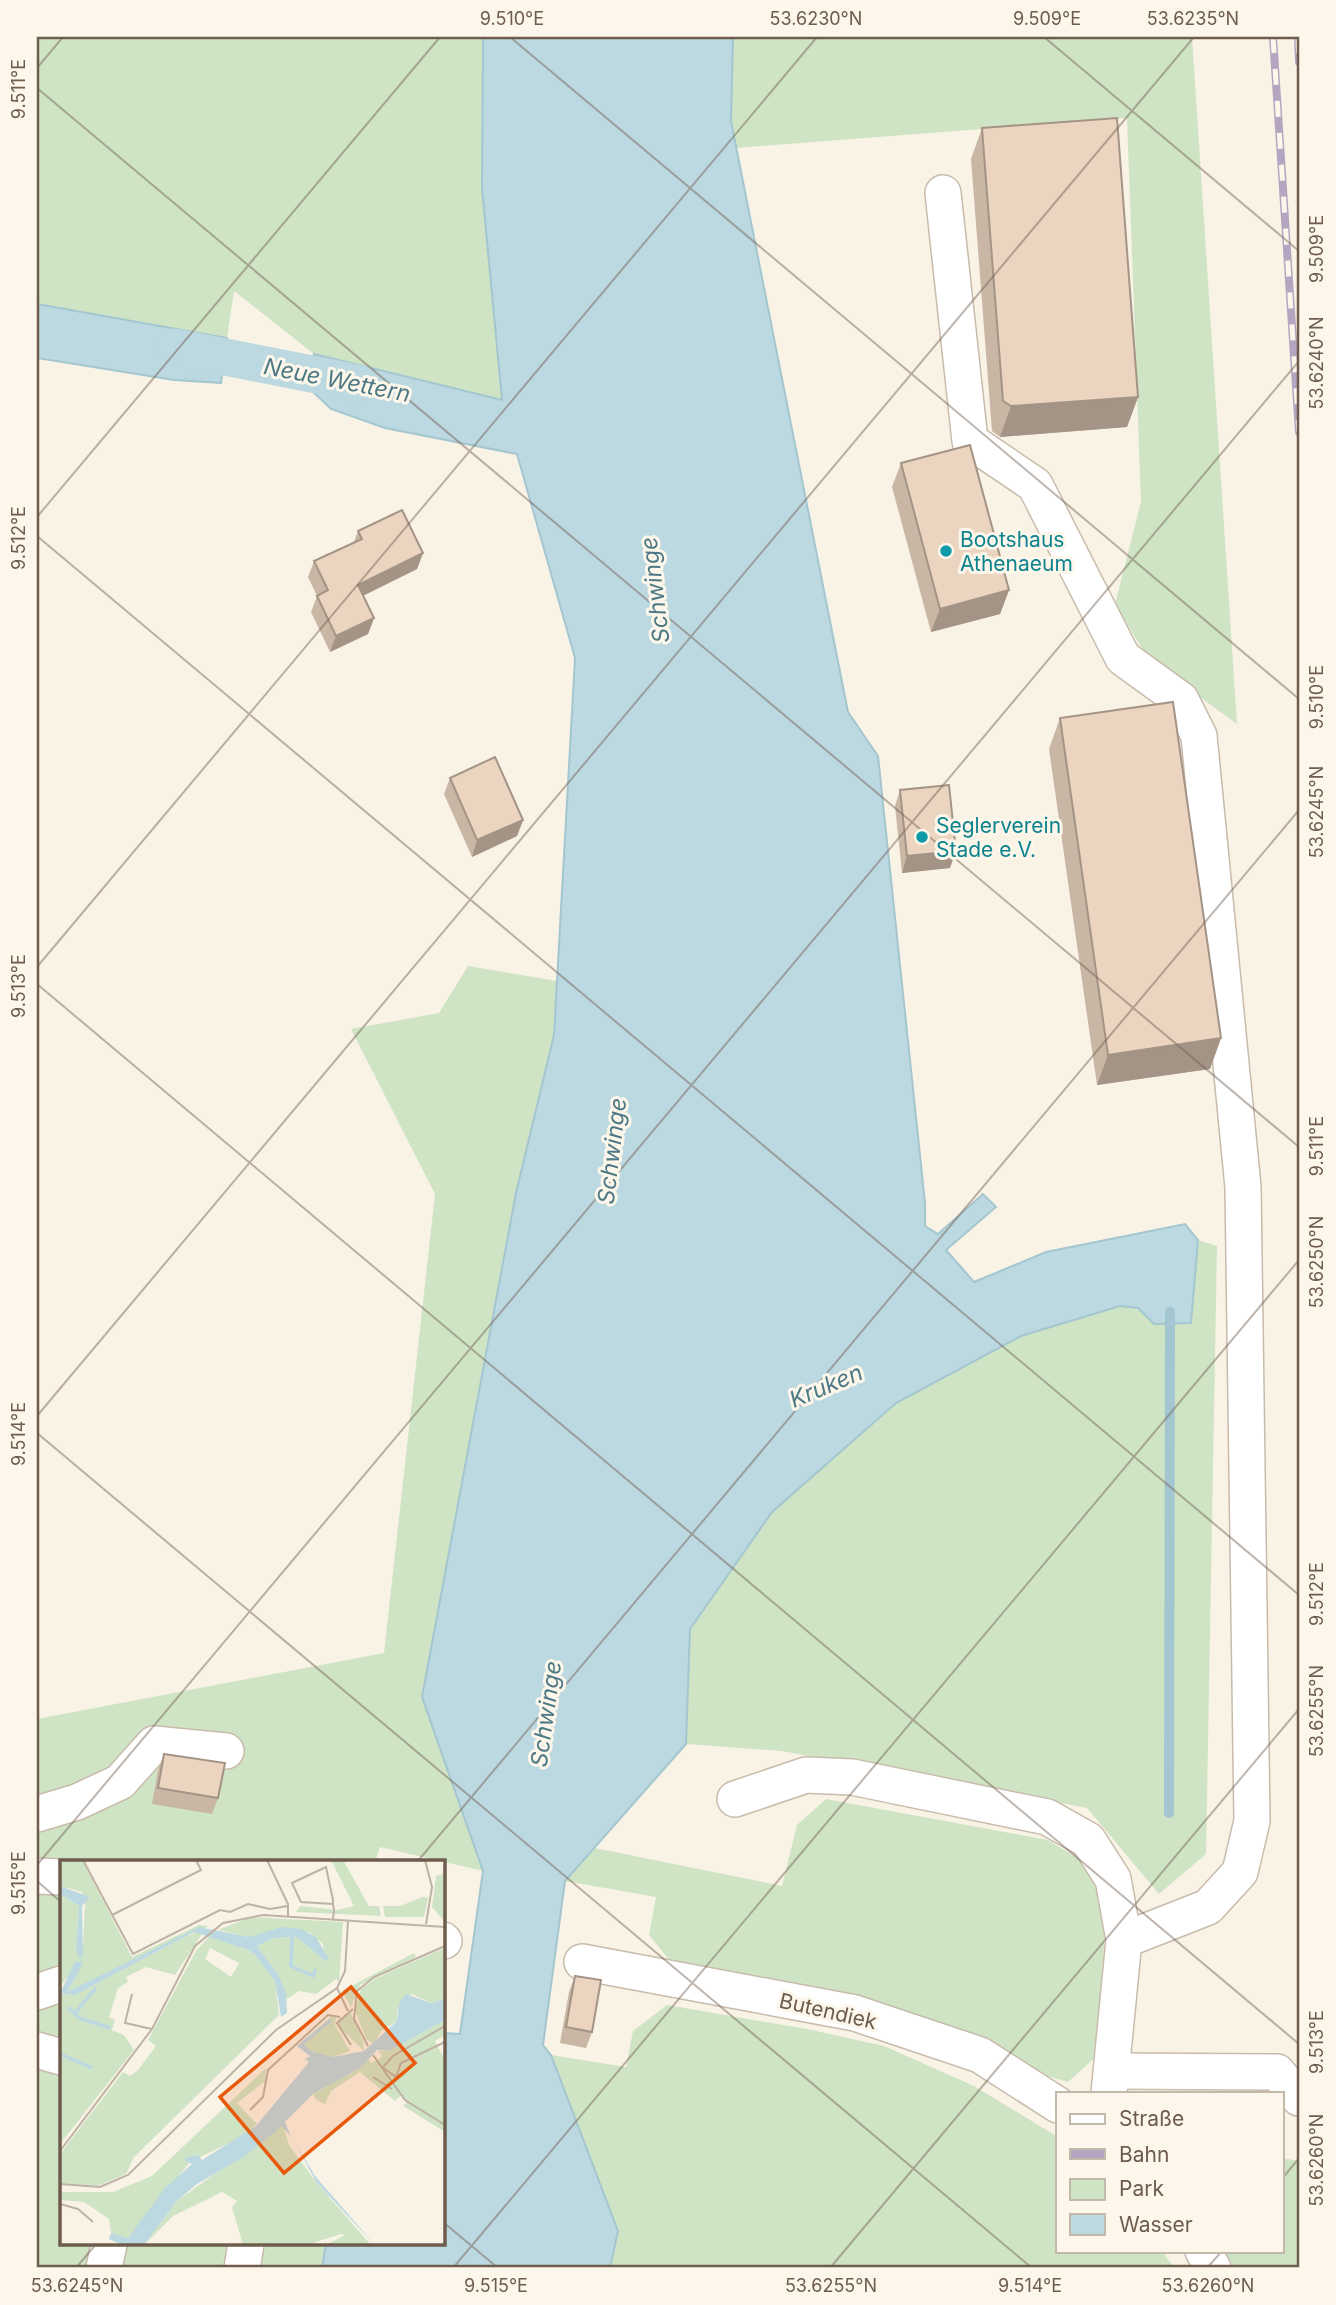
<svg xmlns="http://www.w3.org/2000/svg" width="1336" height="2305" font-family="Inter,sans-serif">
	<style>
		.green { fill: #cfe4c5 }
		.water { fill: #bcd8e0; stroke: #a3c6d0; stroke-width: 2 }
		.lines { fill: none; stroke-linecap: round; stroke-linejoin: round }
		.stream { stroke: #a3c6d0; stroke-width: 10 }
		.canal { stroke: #bcd8e0; stroke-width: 37 }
		.minor-casing { stroke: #c8bbac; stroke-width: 38 }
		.minor { stroke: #fff; stroke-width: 35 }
		.rail-casing { stroke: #b6a5c1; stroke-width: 8 }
		.rail { stroke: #fcf7ea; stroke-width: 5; stroke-dasharray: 16; stroke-linecap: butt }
		.wall { fill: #cab6a5 }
		.shaded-wall { fill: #a49486 }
		.building { fill: #ebd4c0; stroke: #a49486; stroke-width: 2 }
		.ticks { fill: none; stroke: #6e5c4d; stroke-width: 2; stroke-opacity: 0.45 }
		.culture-dot { fill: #0f9aa8; stroke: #fcf7ea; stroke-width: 2.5 }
		.labels { text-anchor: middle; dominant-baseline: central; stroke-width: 6; stroke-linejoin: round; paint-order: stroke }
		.culture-label { font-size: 21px; fill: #0d838f; stroke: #fcf7ea; text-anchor: start }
		.street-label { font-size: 21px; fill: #6e5c4d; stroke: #fcf7ea }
		.water-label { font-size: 23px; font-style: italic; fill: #4d7885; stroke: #fcf7ea }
		.inset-river { fill: none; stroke: #bcd8e0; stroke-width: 3.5 }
		.inset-road { fill: none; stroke: #bdb2a3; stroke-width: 2 }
		.view { fill: #e8590c; fill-opacity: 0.15; stroke: #e8590c; stroke-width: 3.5 }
		.inset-edge { fill: none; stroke: #6e5c4d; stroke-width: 3.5 }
		.neatline { fill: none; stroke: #6e5c4d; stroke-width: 2.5 }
		.ticks-label { font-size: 18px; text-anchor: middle; fill: #6e5c4d }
	</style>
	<rect width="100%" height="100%" fill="#f9f3e5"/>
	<g class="green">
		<polygon points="37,37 483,37 482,188 502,401 314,354 234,291 227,338 37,304"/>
		<polygon points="733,37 1192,37 1237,724 1149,660 1115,604 1141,502 1127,118 736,148 731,121"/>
		<polygon points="468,966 557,981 554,1035 516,1193 422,1697 483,1871 380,1847 375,1862 61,1862 61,2244 326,2244 322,2268 37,2268 37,1719 384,1653 435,1194 351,1029 439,1013"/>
		<polygon points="1198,1240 1217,1246 1206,1854 1159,1894 1087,1808 782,1751 686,1744 690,1629 772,1512 896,1403 1021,1336 1120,1306 1138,1308 1154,1324 1190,1323"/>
		<polygon points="826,1799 1048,1840 1082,1861 1106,1907 1098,2055 1068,2082 676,1968 649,1935 656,1897 565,1881 595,1848 782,1886 797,1825"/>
		<polygon points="667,2005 807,2029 884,2046 974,2086 1058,2137 1058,2251 1162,2251 1174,2268 610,2268 618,2231 551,2055 626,2067 633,2031"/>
		<polygon points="1282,2158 1299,2161 1299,2268 1235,2268 1223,2251 1282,2251"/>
	</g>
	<g class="water">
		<polygon points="483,37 733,37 731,121 848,712 878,756 925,1203 925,1226 938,1234 983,1194 996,1207 946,1250 974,1282 1046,1252 1185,1224 1198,1240 1191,1323 1154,1324 1138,1308 1120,1306 1021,1336 896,1403 772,1512 690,1629 686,1744 565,1881 543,2045 551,2055 618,2231 610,2268 322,2268 326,2244 443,2244 443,2033 460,2034 483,1871 422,1697 516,1193 554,1035 575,658 517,454 385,428 331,409 310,389 314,354 502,400 482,188"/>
		<polygon points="37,304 227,338 221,383 174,380 37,358"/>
	</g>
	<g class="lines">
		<polyline class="stream" points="1169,1813 1170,1312"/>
		<polyline class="canal" points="175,347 362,384"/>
		<defs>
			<g id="minor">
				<polyline points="943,193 970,441 1035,485 1123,658 1181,700 1199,736 1243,1187 1252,1821 1240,1872 1208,1907 1124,1940"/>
				<polyline points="735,1799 806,1775 852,1777 1047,1817 1088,1840 1113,1879 1124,1940 1109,2093"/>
				<polyline points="37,1814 77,1802 120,1782 154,1744 226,1751"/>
				<polyline points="37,1876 61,1877"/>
				<polyline points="443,1940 444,1941"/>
				<polyline points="582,1962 855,2013 980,2055 1058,2105"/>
				<polyline points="37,1992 61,1984"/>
				<polyline points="37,2050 61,2057"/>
				<polyline points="1113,2071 1277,2072 1299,2098"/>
				<polyline points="1203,2251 1213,2268"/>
				<polyline points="104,2268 109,2244"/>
				<polyline points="242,2268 246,2244"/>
			</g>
		</defs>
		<use href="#minor" class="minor-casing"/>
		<use href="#minor" class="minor"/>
		<defs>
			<g id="rail">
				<polyline points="1273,37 1299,432"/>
				<polyline points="1298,37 1299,62"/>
			</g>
		</defs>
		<use href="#rail" class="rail-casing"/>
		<use href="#rail" class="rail"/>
	</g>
	<g class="wall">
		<polygon points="982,128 1138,397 1127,427 1000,437 992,431 971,159"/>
		<polygon points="901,463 1009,590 1000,614 931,632 892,487"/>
		<polygon points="358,531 423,553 417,569 363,596 374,618 368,634 330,652 311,612 317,596 308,577 314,561 354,542"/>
		<polygon points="1060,718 1221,1038 1210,1069 1097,1085 1049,749"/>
		<polygon points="450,778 523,820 517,836 472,857 444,794"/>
		<polygon points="900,790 950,868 902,873 895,806"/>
		<polygon points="164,1754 218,1798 212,1814 152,1804 158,1770"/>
		<polygon points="575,1976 592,2032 586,2048 560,2043 569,1992"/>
	</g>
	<g class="shaded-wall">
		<polygon points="1138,397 1127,427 1000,437 1011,406"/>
		<polygon points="423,553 417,569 352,601 358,585"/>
		<polygon points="1009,590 1000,614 931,632 940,609"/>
		<polygon points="374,618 368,634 330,652 336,636"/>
		<polygon points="523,820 517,836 472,857 477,840"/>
		<polygon points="956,851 950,868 902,873 907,856"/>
		<polygon points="1221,1038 1210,1069 1097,1085 1108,1055"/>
	</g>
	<g class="building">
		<polygon points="1117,118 1138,397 1011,406 1003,401 982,128"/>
		<polygon points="970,445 1009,590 940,609 901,463"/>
		<polygon points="402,510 423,553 358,585 374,618 336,636 317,596 328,590 314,561 362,539 358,531"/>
		<polygon points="1173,702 1221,1038 1108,1055 1060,718"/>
		<polygon points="495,757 523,820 477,840 450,778"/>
		<polygon points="949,785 956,851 907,856 900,790"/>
		<polygon points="164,1754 225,1763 218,1798 158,1788"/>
		<polygon points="575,1976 601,1980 592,2032 566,2027"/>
	</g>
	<path class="ticks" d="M510,37l789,662M1044,37l255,214M37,68l26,-31M37,88l1262,1059M37,517l403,-480M37,536l1262,1059M37,967l780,-930M37,984l1262,1060M37,1416l1157,-1379M37,1433l995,835M417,1862l882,-1052M37,1865l1262,-1504M37,1881l24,21M1282,2179l17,-21M443,2222l55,46M76,2268l20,-24M453,2268l846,-1008M830,2268l469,-559M1207,2268l15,-17"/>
	<g class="culture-dot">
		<circle cx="946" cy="551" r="7"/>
		<circle cx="922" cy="837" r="7"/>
	</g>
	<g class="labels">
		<g class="culture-label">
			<text x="960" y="539">Bootshaus<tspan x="960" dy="24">Athenaeum</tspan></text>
			<text x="936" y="825">Seglerverein<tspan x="936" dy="24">Stade e.V.</tspan></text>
		</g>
		<g class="street-label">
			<text transform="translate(828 2011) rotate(13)">Butendiek</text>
		</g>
		<g class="water-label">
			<text transform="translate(337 380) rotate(11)">Neue Wettern</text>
			<text transform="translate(655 590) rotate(-97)">Schwinge</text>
			<text transform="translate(612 1151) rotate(-83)">Schwinge</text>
			<text transform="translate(826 1386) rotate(-23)">Kruken</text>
			<text transform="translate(546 1714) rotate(-82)">Schwinge</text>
		</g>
	</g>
	<g transform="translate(60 1860)">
		<rect width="385" height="385" fill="#f9f3e5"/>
		<path d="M4,0h18l50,97 67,-32 10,1 -142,66 9,-15 -1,-9 -15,18v-92l19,12 -3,43 7,-3 2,-44 -3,-10 -22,-6v-24zM271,0h12l26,46h10l2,10 -85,-4 4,-6 38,4 16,-4zM385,13v49l-13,-15 4,-31zM363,37l5,1 -4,19h-39l-2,-11h17zM191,57l92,5 -4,60 -3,-3 -20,15 -17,-3 -12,8 -9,-25 -21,-28 17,-8 23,-1 28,24 -2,-17 -14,-12 -60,5 -31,-7zM134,72l8,2 -27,41 -29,-8 -20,10 2,5 -10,6 -9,29 6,3 -3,10 12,5 10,15 -74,94v-151l15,2zM150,76l39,14 11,10 15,21 4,34 -145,142 -8,17 -29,12 -36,-3 -1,-29 63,-82 7,4 8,-6 18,-24 -8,-6 48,-89zM150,88l29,15 -8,14 -26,-18zM385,88v51l-14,4 -19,-9 -15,16v11l-16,10 -7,13 -8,-5 -11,-29 6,-21 15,-11zM354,93l2,4 -56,28 -9,22 -9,-16zM291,153l12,28 1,10 -26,-25 1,-7zM272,156l4,1 -1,8 15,26 -17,6 -22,-6 -9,-9 -5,4zM385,160l-2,16 -8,5 10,20v71l-42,-26 5,-5 -7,-6 -6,6 -35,-29 -29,19 -6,13 -9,-4 -3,-6 47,-26 7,-12 4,7 7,-3 4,-4 -4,-5 13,-1zM206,208l-1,13 -28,22 20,21 -17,14 -50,24 -62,76 -17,-5 -2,-14 -25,-17 -24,-2 1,-8h52l39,-16zM223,265l6,20 27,37 55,63h-45l19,-10 -4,-1 -35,11h-63l-11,-38 5,-6 -15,-9 -49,24 -29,29 33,-44z" fill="#cfe4c5" fill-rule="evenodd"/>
		<path d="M0,26l30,11 -8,9 1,51h-5l-2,-8 3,-43 -19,-12zM139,67l50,10 33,-10 19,2 15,8 13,22 -4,2 -28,-24 -23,1 -17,8 21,28 8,20 1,19 -6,4 -6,-36 -19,-25 -7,-6 -55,-18 -119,63 -15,-2 15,-31 7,-1v5l-15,26zM346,134l25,9 14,-4v21l-54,30h-14l-17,18 -47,26 -28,28 6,15 -9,-11 -37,30 -48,28 -20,17 -33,44h-22l-13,-6 2,-6 17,5 37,-50 27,-24 -8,-4 3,-3 11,-2 4,5 54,-34 53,-64 -4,-3 5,-3 -13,-10 5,-4 9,9 22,6 31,-6 33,-30 2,-18zM235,282l20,34 60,69 -59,-63z" fill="#bcd8e0"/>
		<path class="inset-river" d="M232,77l-1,29 22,10 3,-7M8,147l11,11 31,10M14,154l22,-26M242,184l29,-24M0,194l32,14"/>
		<path class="inset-road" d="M23,0l50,94 87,-44 10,2 18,-8 22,5 18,-3M207,0l21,44v12M365,0l7,27 -6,37M52,55l89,-45 -5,-10M273,59l1,-9 -1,-6v-4l-7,-33 -34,16 9,19 32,2M277,128l11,23M72,134l-7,29 27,6M291,185l-14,-22 16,-14M308,186l-14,-27 3,-28 17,-14 71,-31M313,195l32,45 40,25M322,207l14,10 5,-14 44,-21M323,207l10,-11 52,-30M313,217l19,12M190,250l13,-13 5,-27 60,-55 12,2M0,291l92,-122 43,-83 28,-23 40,-8 182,12M0,324l40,3 28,-12 148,-145 61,-42 8,-17 3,-51M0,344l18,5 15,13"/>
		<path class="view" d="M291,127l64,76 -131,110 -64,-76z"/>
		<rect width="385" height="385" class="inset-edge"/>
	</g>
	<rect width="1336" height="2305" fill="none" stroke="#fcf7ea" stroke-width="77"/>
	<rect x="1056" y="2092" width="228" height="161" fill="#fcf7ea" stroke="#c3b9ab" stroke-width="2"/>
	<rect x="1070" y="2114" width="35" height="10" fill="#ffffff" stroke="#c3b9ab" stroke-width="2"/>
	<text x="1119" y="2126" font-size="21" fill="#6e5c4d">Straße</text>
	<rect x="1070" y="2149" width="35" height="10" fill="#b6a5c1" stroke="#c3b9ab" stroke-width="2"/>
	<text x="1119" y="2162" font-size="21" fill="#6e5c4d">Bahn</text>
	<rect x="1070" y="2179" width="35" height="21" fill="#cfe4c5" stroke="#c3b9ab" stroke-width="2"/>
	<text x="1119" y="2196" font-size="21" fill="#6e5c4d">Park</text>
	<rect x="1070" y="2214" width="35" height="21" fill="#bcd8e0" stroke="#c3b9ab" stroke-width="2"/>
	<text x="1119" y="2232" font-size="21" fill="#6e5c4d">Wasser</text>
	<rect x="38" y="38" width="1260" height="2228" class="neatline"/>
	<g class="ticks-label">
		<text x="512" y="25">9.510°E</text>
		<text x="816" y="25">53.6230°N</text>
		<text x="1047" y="25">9.509°E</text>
		<text x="1193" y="25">53.6235°N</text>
		<text transform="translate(19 89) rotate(-90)" y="6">9.511°E</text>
		<text transform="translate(1317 249) rotate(-90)" y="6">9.509°E</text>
		<text transform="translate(1317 363) rotate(-90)" y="6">53.6240°N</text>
		<text transform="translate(19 538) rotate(-90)" y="6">9.512°E</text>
		<text transform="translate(1317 697) rotate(-90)" y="6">9.510°E</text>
		<text transform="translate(1317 812) rotate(-90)" y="6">53.6245°N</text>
		<text transform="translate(19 986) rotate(-90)" y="6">9.513°E</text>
		<text transform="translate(1317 1146) rotate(-90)" y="6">9.511°E</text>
		<text transform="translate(1317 1262) rotate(-90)" y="6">53.6250°N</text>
		<text transform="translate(19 1434) rotate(-90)" y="6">9.514°E</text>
		<text transform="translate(1317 1594) rotate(-90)" y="6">9.512°E</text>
		<text transform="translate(1317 1711) rotate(-90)" y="6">53.6255°N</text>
		<text transform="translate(19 1883) rotate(-90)" y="6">9.515°E</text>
		<text transform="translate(1317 2042) rotate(-90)" y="6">9.513°E</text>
		<text transform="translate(1317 2160) rotate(-90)" y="6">53.6260°N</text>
		<text x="77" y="2292">53.6245°N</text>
		<text x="496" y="2292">9.515°E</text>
		<text x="831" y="2292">53.6255°N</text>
		<text x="1030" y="2292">9.514°E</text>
		<text x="1208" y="2292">53.6260°N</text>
	</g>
</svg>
